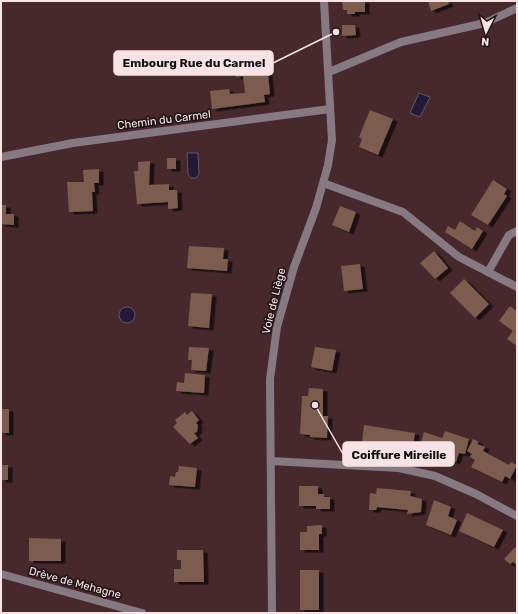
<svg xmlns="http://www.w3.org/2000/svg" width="518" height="614" font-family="Rubik,sans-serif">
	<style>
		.water { fill: #241936; stroke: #63566a }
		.building { fill: #7b5c4f; filter: url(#shadow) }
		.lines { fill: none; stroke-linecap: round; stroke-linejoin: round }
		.minor { stroke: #867982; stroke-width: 8 }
		.tertiary { stroke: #867982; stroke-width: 8 }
		.labels { text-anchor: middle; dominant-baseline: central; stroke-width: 3.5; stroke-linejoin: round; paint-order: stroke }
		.street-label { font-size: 11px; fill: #f7e3e5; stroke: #231617 }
		.leader { fill: none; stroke: #f7e3e5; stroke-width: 1.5 }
		.callout-dot { fill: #f7e3e5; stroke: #231617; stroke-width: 1.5 }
		.callout { fill: #f7e3e5; stroke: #f7e3e5; stroke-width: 1.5 }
		.callout-label { font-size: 12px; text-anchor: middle; font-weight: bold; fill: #111 }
	</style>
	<defs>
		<filter id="shadow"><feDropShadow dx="4.5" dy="2.5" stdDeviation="0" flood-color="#0009"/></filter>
	</defs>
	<rect width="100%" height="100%" fill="#46282d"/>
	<g class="water">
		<polygon points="419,93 430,97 420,117 410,113"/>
		<polygon points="187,153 198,153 199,174 196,178 191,178 188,174"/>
		<circle cx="127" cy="315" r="8"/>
	</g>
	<g class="building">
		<polygon points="342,1 365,1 365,12 355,12 355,14 347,14 347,10 343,10"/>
		<polygon points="428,1 448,1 449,4 431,11"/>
		<polygon points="342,25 355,25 356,35 342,36"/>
		<polygon points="267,63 270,94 264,95 265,102 212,109 210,91 229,89 230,94 245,93 243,76 236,77 235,66"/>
		<polygon points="370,110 393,119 378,155 359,147 362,139 359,137"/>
		<rect x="167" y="158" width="9" height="11"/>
		<polygon points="150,161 149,185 169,184 169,190 177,190 178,208 168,209 168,202 137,204 134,171 138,171 138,162"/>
		<polygon points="99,169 99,183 94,183 95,192 92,192 93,211 69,212 67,182 84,182 83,170"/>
		<polygon points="493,180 507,189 504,194 507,196 488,225 471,215"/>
		<polygon points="1,205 6,205 6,214 14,214 14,225 1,224"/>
		<polygon points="340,206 356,212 349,232 332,225"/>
		<polygon points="460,221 475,231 477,227 483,231 472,249 445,232 448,226 455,230"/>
		<polygon points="189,246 224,248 223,259 228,259 227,271 187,268"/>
		<polygon points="434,251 448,268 435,279 420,263"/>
		<polygon points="360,264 363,289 344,291 341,266"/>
		<polygon points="464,279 489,304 475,318 450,293"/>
		<polygon points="191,293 212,294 209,328 188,326"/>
		<polygon points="510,306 517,311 517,346 507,339 513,331 499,321"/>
		<polygon points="189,347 209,348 206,371 191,370 192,360 188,360"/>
		<polygon points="315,347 336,350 332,371 311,367"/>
		<polygon points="185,373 205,375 204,393 176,391 177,382 184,383"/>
		<polygon points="309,388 323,389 323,416 328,416 327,438 310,437 310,435 300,434 302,396 308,396"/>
		<rect x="1" y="409" width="8" height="24"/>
		<polygon points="192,411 199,420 196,423 198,425 197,432 194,433 198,438 190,444 173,427 177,423 175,420 185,412 187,415"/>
		<polygon points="364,425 415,433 412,450 362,442"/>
		<polygon points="445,431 469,439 465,454 459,453 456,462 419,450 424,432 442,438"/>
		<polygon points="473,439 479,442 477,444 485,447 483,451 509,465 511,462 517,465 510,479 505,476 502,482 471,467 475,460 470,457 472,454 467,451"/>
		<rect x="1" y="465" width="7" height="15"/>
		<polygon points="179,466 197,468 195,487 169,485 170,476 175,477 176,472 178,472"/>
		<polygon points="299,486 318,486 318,494 324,494 324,497 330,497 330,509 316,509 316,506 299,506"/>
		<polygon points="377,488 411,491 410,496 422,499 421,512 407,514 408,510 377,507 376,510 369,510 370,493 376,494"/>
		<polygon points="434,500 451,507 448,516 457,520 451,535 426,525"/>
		<polygon points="467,513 503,530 494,547 459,531"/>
		<polygon points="322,525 322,534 319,534 319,550 300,550 300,532 307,532 307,526"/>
		<polygon points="29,538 61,539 61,561 29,561"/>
		<polygon points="515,547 517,549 517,565 513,562 510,564 504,559"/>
		<polygon points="177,550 203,550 204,582 174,582 174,569 181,569 181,560 177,560"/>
		<rect x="300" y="570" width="19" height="40"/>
	</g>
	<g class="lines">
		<g class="minor">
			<polyline points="329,72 401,42 485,23 517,8"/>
			<polyline points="1,157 73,143 330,109"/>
			<polyline points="323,183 403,212 459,257 517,287"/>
			<polyline points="488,272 509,235 517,231"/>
			<polyline points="271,461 399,468 435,476 476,494 517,516"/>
			<polyline points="1,574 142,613"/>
		</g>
		<polyline class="tertiary" points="272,613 270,379 277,327 294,267 316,208 328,165 332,140 324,1"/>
	</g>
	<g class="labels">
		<g class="street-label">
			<text transform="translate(164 120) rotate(-7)">Chemin du Carmel</text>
			<text transform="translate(274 301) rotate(-76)">Voie de Liège</text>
			<text transform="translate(75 583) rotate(15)">Drève de Mehagne</text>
		</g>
	</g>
	<path class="leader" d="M336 32L273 63M315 405L343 454"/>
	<g class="callout-dot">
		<circle cx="336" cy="32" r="4"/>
		<circle cx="315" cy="405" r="4"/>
	</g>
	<g class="callout">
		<rect x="114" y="51" width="159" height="24" rx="4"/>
		<rect x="343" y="442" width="111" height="24" rx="4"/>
	</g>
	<g class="callout-label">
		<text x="194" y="67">Embourg Rue du Carmel</text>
		<text x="399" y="459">Coiffure Mireille</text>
	</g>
	<rect width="518" height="614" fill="none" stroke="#f7e3e5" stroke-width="4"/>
	<g transform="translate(486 32) rotate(185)" stroke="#231617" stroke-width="3" paint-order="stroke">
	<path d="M0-3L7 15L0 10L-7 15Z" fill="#f7e3e5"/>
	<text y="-6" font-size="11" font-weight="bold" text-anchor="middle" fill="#f7e3e5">N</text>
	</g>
</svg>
